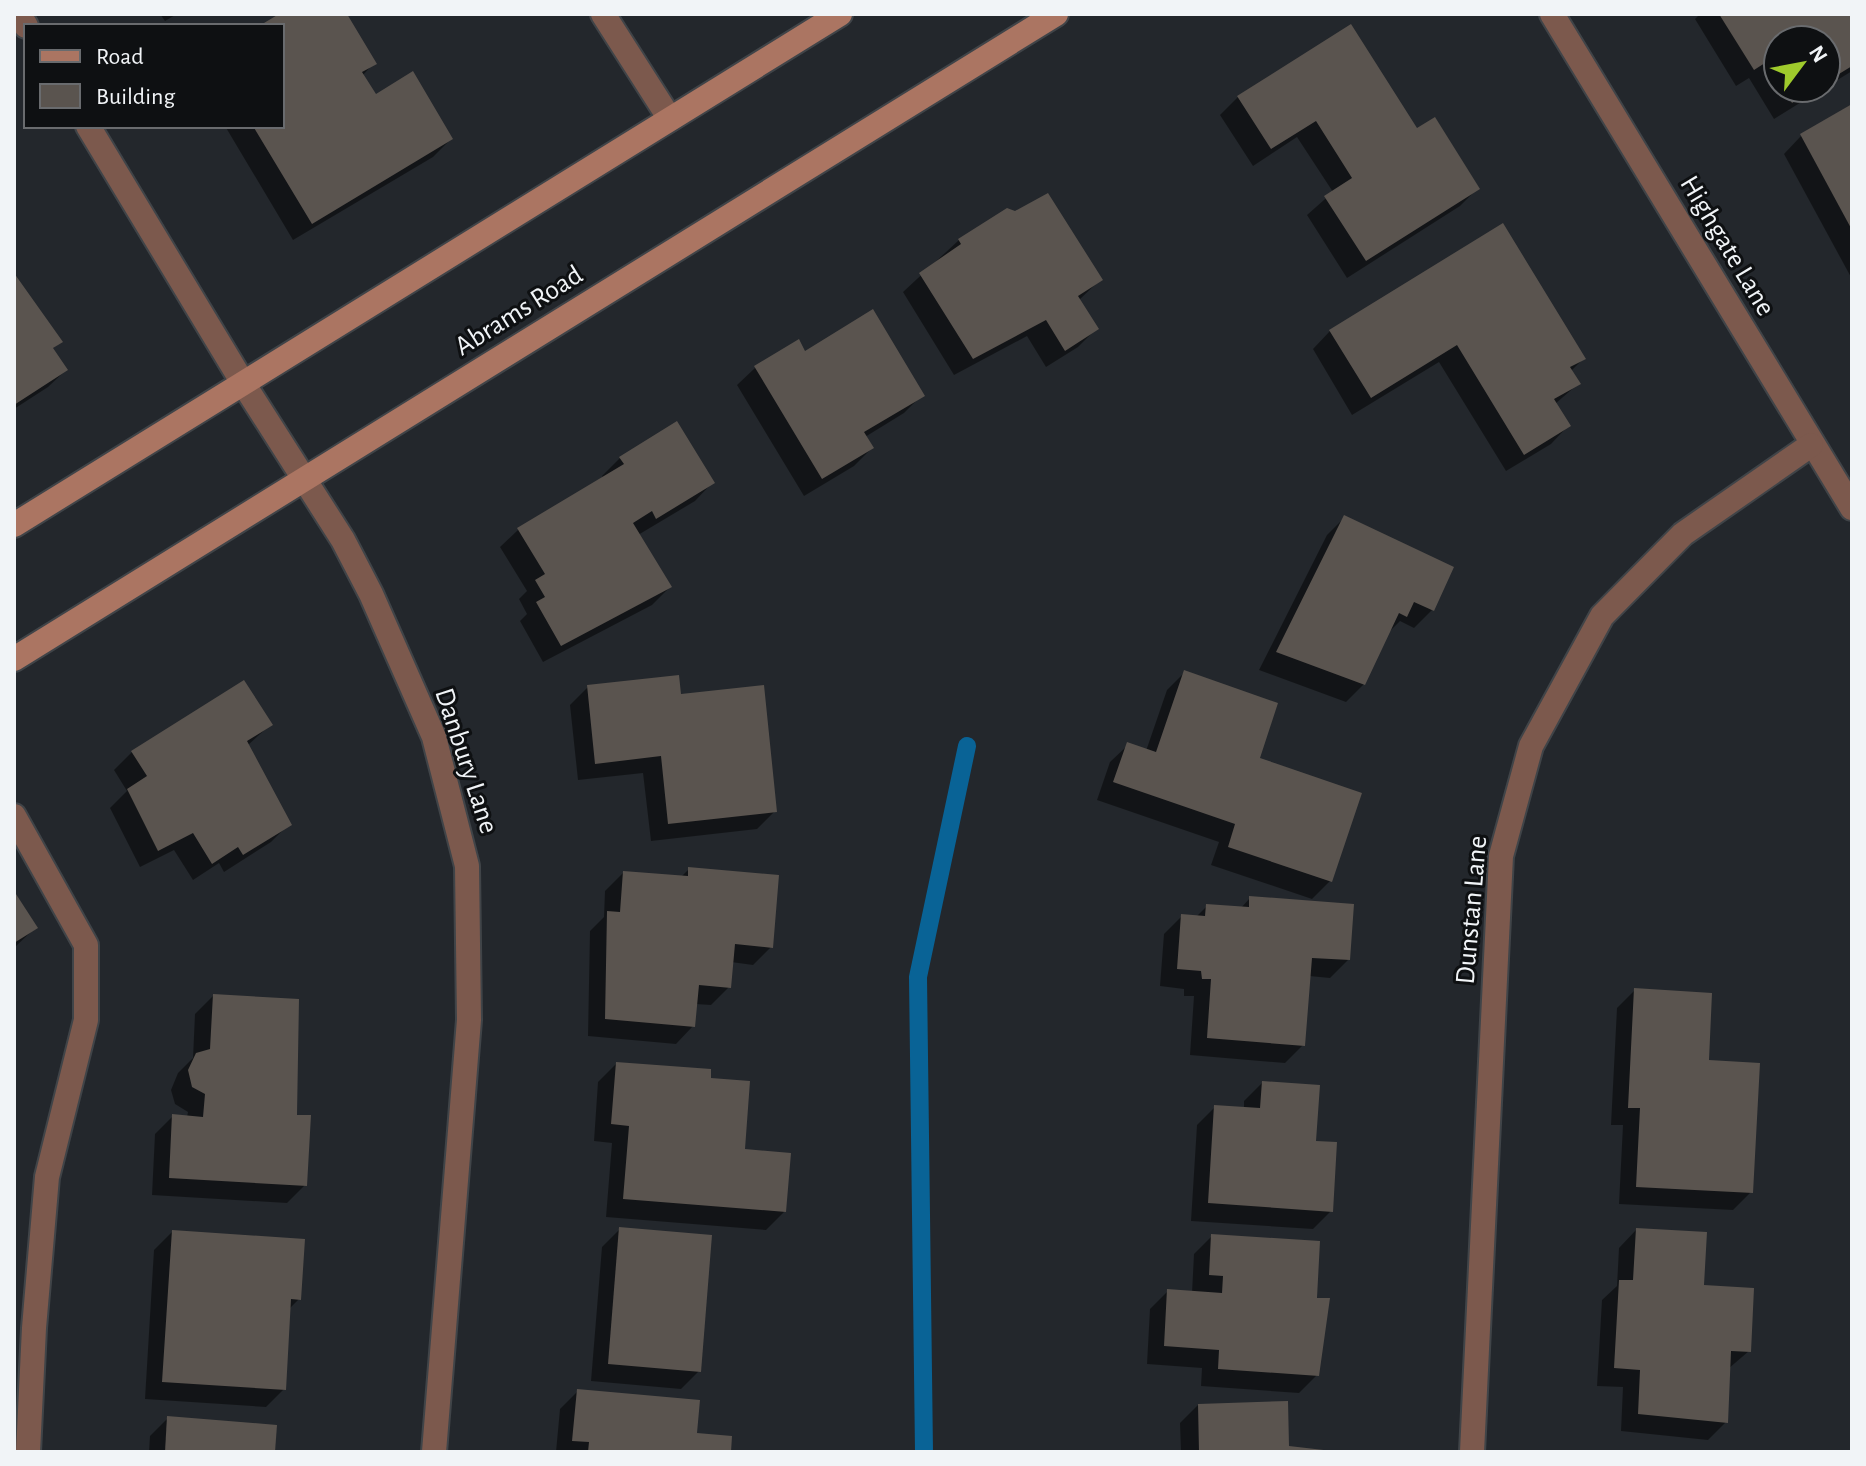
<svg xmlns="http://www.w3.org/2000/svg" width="1866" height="1466" font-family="'Alegreya Sans',sans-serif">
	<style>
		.shadow { fill: #0007 }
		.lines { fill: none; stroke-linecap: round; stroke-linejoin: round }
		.stream { stroke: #096396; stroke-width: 18 }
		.building { fill: #5a544f }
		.lane-casing { stroke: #404448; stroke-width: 28 }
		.street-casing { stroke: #404448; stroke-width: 28 }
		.secondary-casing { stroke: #404448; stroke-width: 28 }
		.lane { stroke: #7c594d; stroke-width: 24 }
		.street { stroke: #7c594d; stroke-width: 24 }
		.secondary { stroke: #ab7562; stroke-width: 24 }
		.labels { text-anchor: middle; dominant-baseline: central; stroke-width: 6; stroke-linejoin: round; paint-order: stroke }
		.street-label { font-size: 28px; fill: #f1f4f7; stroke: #0e1012 }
	</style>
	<rect width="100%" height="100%" fill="#23272c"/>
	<g class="shadow">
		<polygon points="160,14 177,14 165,21"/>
		<polygon points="283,14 345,14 374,63 362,76 375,97 451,139 433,157 293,240 225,126 282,126 282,26 263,26"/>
		<polygon points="1700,14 1852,14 1852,71 1826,87 1826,40 1778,40 1778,88 1824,88 1774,119 1749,78 1736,86 1695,19"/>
		<polygon points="1238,97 1417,131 1477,189 1460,206 1347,278 1307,215 1333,192 1297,137 1253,166 1220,115"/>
		<polygon points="1852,106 1852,279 1784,154 1801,136"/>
		<polygon points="959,240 1100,280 1078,301 1096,329 1078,347 1046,367 1027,336 954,375 903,292"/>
		<polygon points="14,276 60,342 52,349 66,370 48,387 14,409"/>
		<polygon points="1330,331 1584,358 1571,371 1578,384 1555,404 1568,426 1551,444 1506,471 1439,362 1352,415 1313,349"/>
		<polygon points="805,354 922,395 904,413 865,437 872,448 854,466 804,496 737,385 755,368"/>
		<polygon points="620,458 712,483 695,501 638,535 670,587 652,605 543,662 520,621 527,614 519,599 527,591 500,547 518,530 604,479 602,476"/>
		<polygon points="1345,517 1432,610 1414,628 1400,621 1387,634 1364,684 1346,702 1259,670 1327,535"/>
		<polygon points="1184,673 1257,759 1330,881 1312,899 1211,865 1219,842 1097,800 1110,762 1128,745 1146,751 1167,690"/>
		<polygon points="588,687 679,697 775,811 757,829 651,841 643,773 578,780 570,705"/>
		<polygon points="270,725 247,746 289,824 271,842 224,872 219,863 193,880 174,850 140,867 110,808 127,791 114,770 132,752"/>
		<polygon points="689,869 771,947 753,965 731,962 729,987 711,1005 695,1004 693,1026 676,1044 588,1036 590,931 604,917 605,891 623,873 681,877"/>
		<polygon points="14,894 35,928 14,948"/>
		<polygon points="1250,898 1348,960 1330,978 1309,976 1303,1045 1285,1063 1190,1055 1194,996 1184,996 1184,989 1160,986 1164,934 1182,916 1196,917 1207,906 1240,909"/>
		<polygon points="1635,990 1707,1062 1751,1192 1733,1210 1619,1204 1623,1125 1611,1125 1617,1008"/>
		<polygon points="213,996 295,1116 305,1185 287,1203 152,1195 155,1134 173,1116 187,1117 188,1112 175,1104 171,1090 178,1073 193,1058 195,1014"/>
		<polygon points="616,1064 709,1079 743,1151 784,1212 766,1230 606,1217 612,1143 594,1141 598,1082"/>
		<polygon points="1262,1083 1314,1142 1331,1211 1313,1229 1191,1221 1197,1125 1215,1107 1244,1109 1244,1101"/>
		<polygon points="620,1229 699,1371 681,1389 591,1381 602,1247"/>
		<polygon points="1636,1230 1749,1351 1728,1369 1726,1422 1708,1440 1621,1431 1623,1387 1597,1386 1602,1300 1617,1286 1619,1248"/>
		<polygon points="172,1232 299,1299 288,1310 284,1389 266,1407 145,1399 154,1250"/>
		<polygon points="1212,1236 1315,1300 1317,1375 1299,1393 1201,1386 1202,1368 1147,1364 1150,1309 1168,1291 1192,1293 1194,1254"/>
		<polygon points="578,1391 695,1434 729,1452 556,1452 560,1409"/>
		<polygon points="1198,1405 1288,1448 1335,1452 1181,1452 1180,1423"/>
		<polygon points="168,1418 273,1451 281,1452 149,1452 150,1436"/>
	</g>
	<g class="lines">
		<polyline class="stream" points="924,1452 918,977 967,746"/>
	</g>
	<g class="building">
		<polygon points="279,14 347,14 377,64 362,72 376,94 413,71 453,139 312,224 253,126 282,126 282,26 259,26"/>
		<polygon points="1719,14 1852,14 1852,66 1826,82 1826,40 1778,40 1778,79 1768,61 1754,70"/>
		<polygon points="1351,24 1417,128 1435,117 1480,189 1366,261 1324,196 1352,178 1316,121 1271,149 1237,96"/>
		<polygon points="1784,88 1816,88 1792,103"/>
		<polygon points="1852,104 1852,230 1800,134"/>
		<polygon points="1048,193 1103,280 1078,296 1099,329 1065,351 1046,320 973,359 919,273 961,244 958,239 1007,208 1015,211"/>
		<polygon points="1503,223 1586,359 1570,367 1581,384 1554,399 1571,426 1524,455 1457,345 1371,398 1329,330"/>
		<polygon points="14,273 63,342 53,348 68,370 14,405"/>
		<polygon points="873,309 925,396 864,432 874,448 822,479 754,366 799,339 805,351"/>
		<polygon points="677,421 715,483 656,519 652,511 633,523 672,587 561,646 536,602 545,597 535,580 545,574 517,528 624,464 619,457"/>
		<polygon points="1344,515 1454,567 1434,611 1414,602 1407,617 1399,613 1365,685 1276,652"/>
		<polygon points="1184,670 1278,703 1260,758 1362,793 1332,882 1228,847 1235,824 1113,782 1127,742 1156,752"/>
		<polygon points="679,675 681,694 764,685 777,812 668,824 661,756 595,764 587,685"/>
		<polygon points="244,680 273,725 247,741 292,825 243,855 238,847 212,864 193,833 158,851 127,789 147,776 131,751"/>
		<polygon points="688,867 779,875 773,948 735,944 731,988 699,985 695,1027 605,1019 607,911 620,912 623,871 688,876"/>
		<polygon points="14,891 38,928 14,943"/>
		<polygon points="1249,896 1354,904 1350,960 1312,958 1305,1046 1207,1038 1211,979 1202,979 1201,971 1177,969 1181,914 1205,916 1206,904 1249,907"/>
		<polygon points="1634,988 1712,993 1709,1060 1760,1063 1753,1193 1636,1187 1640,1108 1628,1108"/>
		<polygon points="213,994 299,999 297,1115 311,1115 307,1186 169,1178 172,1114 203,1117 205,1094 192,1087 188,1070 196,1053 210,1049"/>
		<polygon points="616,1062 711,1069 711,1078 750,1081 745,1149 791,1153 786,1212 623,1199 629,1126 611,1124"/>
		<polygon points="1262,1081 1320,1085 1316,1141 1337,1142 1333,1212 1208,1203 1214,1105 1260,1108"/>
		<polygon points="619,1227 712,1235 701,1372 608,1364"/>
		<polygon points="1636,1228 1707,1232 1704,1285 1754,1288 1751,1352 1731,1351 1728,1423 1638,1414 1640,1370 1614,1368 1619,1280 1633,1280"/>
		<polygon points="172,1230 305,1239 301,1300 291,1299 286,1390 162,1382"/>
		<polygon points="1211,1234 1320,1241 1317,1298 1330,1298 1319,1376 1218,1369 1219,1350 1164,1346 1167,1289 1222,1293 1223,1276 1209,1275"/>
		<polygon points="577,1389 700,1400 697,1433 732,1436 731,1452 588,1452 589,1442 572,1441"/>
		<polygon points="1288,1401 1289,1446 1341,1452 1199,1452 1198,1404"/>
		<polygon points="167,1416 277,1425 275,1452 165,1452"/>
	</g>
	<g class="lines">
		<defs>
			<g id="lane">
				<polyline points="603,14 670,119"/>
				<polyline points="14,816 86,945 86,1020 47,1177 34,1328 28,1452"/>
			</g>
			<g id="street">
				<polyline points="19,14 26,26"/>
				<polyline points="1552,14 1852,508"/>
				<polyline points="88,126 243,383 343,540 371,594 434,737 467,866 469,1020 434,1452"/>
				<polyline points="1472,1452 1501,856 1531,746 1602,616 1683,534 1811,445"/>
			</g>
			<g id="secondary">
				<polyline points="14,525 840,14"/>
				<polyline points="14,659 1056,14"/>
			</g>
		</defs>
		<use href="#lane" class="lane-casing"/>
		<use href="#street" class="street-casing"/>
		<use href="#secondary" class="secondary-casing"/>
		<use href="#lane" class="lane"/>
		<use href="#street" class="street"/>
		<use href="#secondary" class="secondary"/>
	</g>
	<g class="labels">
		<g class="street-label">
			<text transform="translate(1727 246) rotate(59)">Highgate Lane</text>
			<text transform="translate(519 311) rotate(-32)">Abrams Road</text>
			<text transform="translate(466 761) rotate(72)">Danbury Lane</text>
			<text transform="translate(1472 910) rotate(-85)">Dunstan Lane</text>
		</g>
	</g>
	<rect width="1866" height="1466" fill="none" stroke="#f1f4f7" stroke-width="32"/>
	<rect x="24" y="24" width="260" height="104" fill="#0e1012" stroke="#696b6e" stroke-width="2"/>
	<rect x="40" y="50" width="40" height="12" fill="#ab7562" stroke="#696b6e" stroke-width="2"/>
	<text x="96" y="64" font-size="24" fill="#f1f4f7">Road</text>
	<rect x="40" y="84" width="40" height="24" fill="#5a544f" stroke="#696b6e" stroke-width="2"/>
	<text x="96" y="104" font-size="24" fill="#f1f4f7">Building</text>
	<g transform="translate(1802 64) rotate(58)"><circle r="38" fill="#0e1012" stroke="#696b6e" stroke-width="2"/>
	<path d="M0-6L14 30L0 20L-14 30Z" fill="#9fca2c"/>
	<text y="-12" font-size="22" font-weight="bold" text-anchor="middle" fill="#f1f4f7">N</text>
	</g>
</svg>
